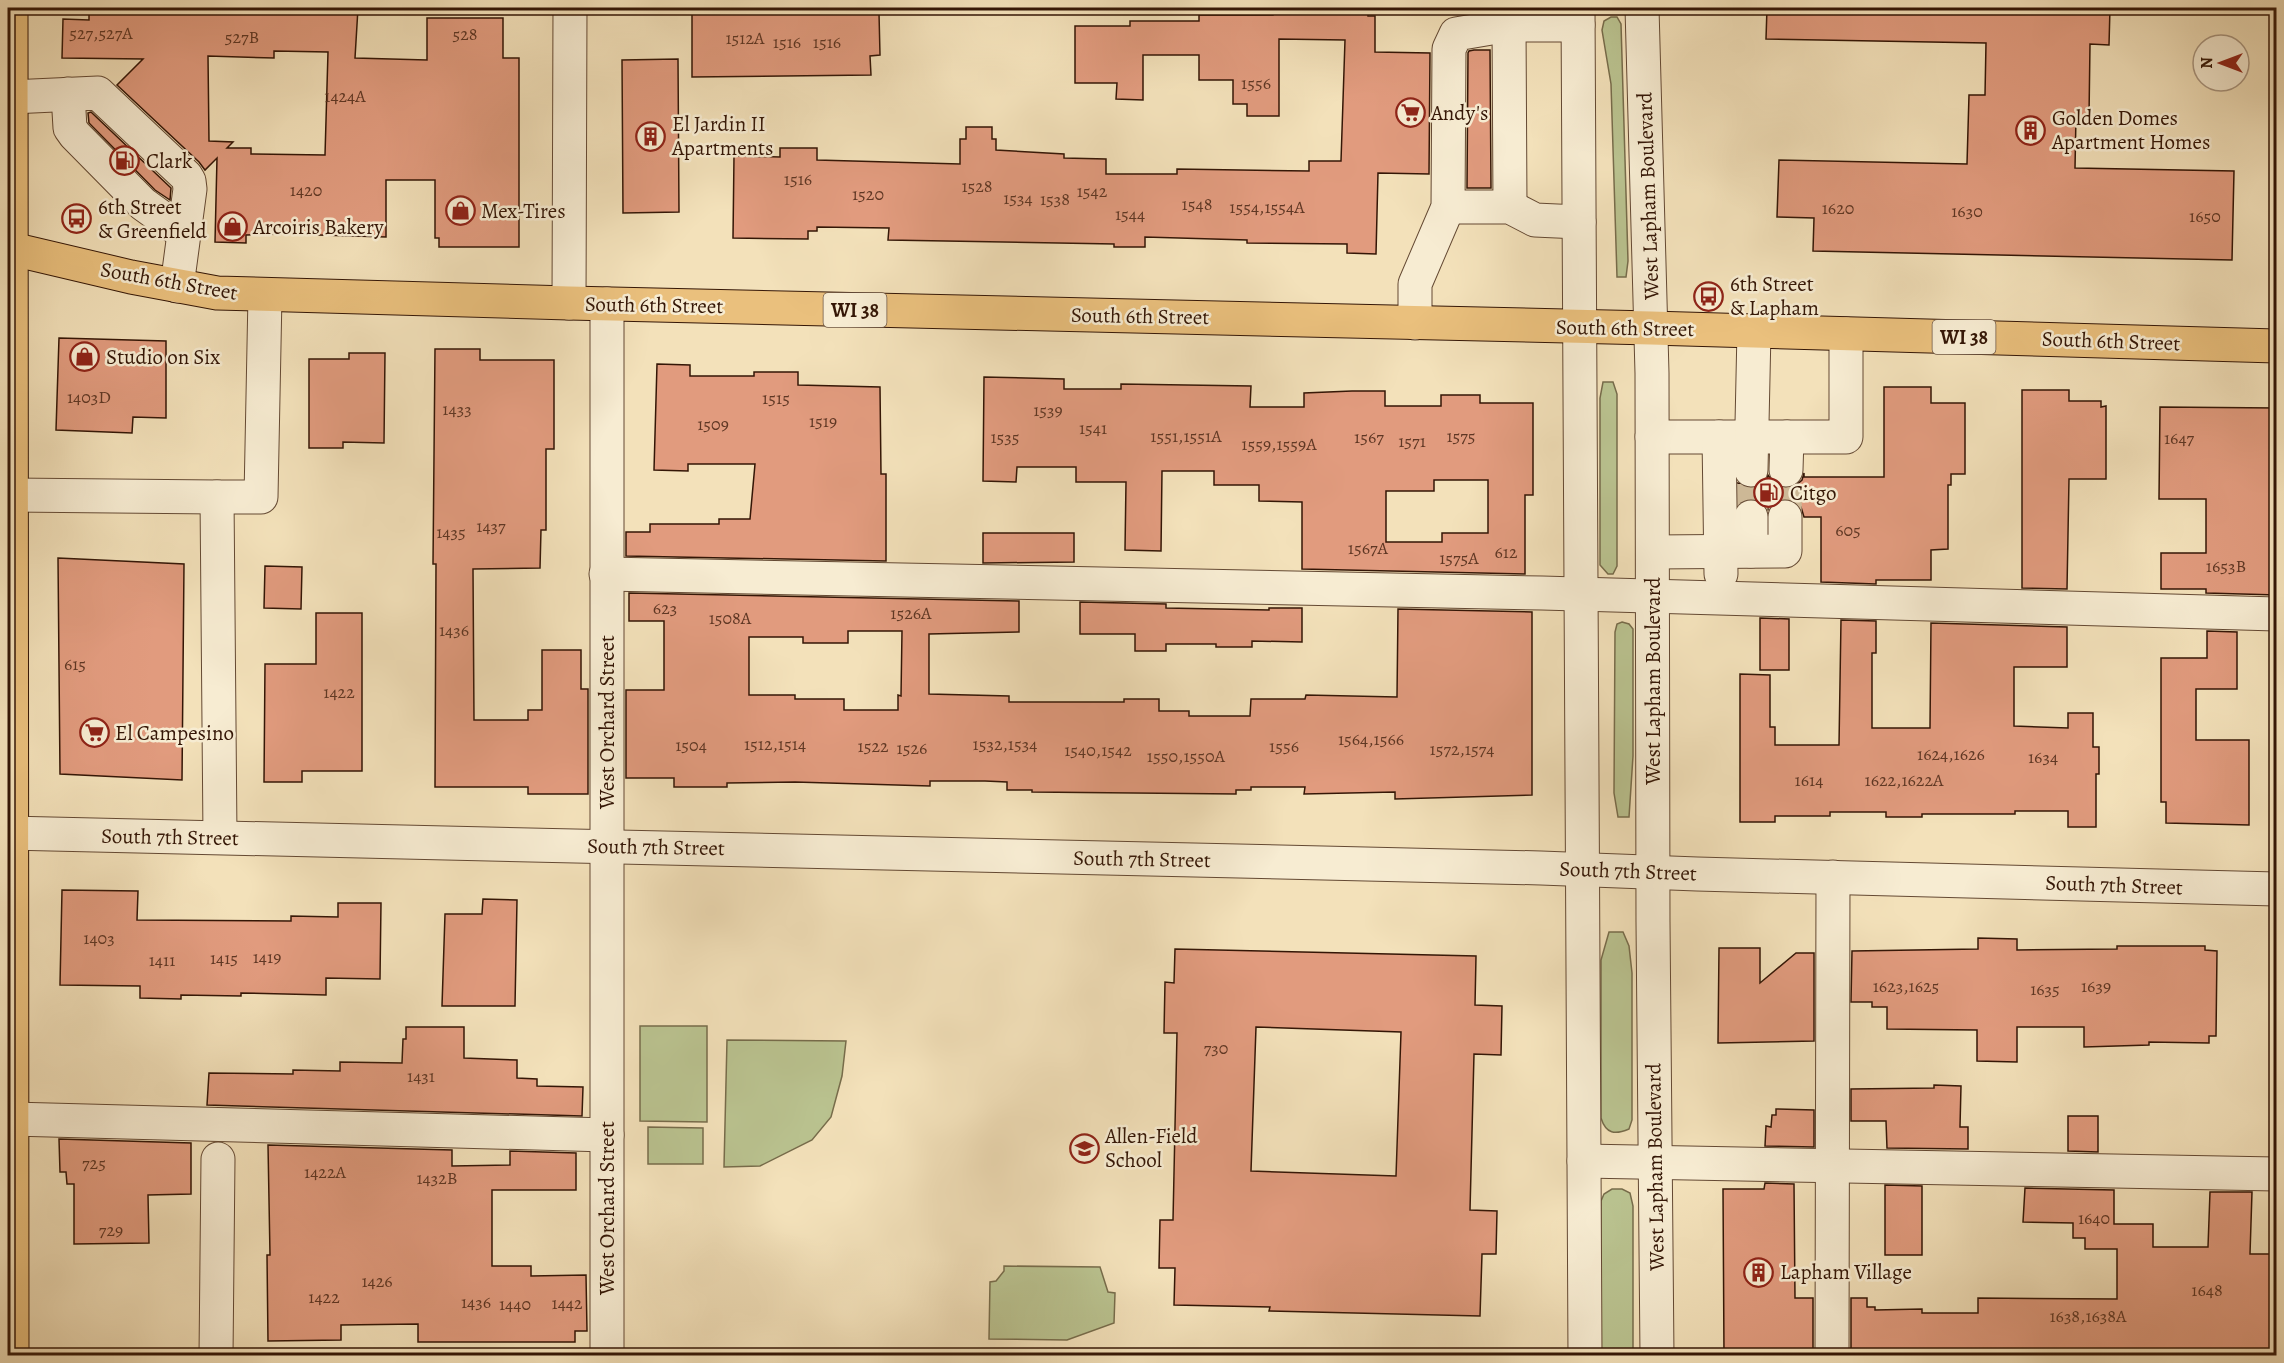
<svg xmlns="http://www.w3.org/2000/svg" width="2284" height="1363" font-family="Alegreya,serif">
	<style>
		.green { fill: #bac390; stroke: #776c4b; stroke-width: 1.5 }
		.building { fill: #e19b7e; stroke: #341606; stroke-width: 1.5; fill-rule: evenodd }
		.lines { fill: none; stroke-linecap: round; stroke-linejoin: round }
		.minor-tunnel { stroke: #cdb896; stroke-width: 33; stroke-dasharray: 33 16; stroke-linecap: butt }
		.minor-casing { stroke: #644933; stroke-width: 35 }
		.major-casing { stroke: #341606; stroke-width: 35 }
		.minor { stroke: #f7ecd2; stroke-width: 33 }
		.major { stroke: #eac07d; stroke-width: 33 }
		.labels { text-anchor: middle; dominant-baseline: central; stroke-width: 5; stroke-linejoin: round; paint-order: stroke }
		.number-label { font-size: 18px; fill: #5f3724 }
		.shield { fill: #f7ecd2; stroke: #6e5643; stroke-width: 1.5 }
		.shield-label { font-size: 20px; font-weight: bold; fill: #341606 }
		.poi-label { font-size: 21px; fill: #341606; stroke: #f7ecd2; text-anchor: start }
		.street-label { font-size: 21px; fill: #341606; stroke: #f7ecd2 }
	</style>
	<rect width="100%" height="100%" fill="#f3e1ba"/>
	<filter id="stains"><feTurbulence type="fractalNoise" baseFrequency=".00333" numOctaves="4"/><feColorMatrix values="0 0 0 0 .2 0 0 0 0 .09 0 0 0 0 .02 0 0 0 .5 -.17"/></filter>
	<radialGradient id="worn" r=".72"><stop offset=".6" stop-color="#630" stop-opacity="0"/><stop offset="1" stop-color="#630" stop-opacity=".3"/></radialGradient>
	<g class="green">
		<polygon points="1611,17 1617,17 1621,24 1628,261 1626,277 1617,277 1611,84 1602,30 1604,21"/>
		<polygon points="1603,382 1613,382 1617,394 1617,566 1613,574 1608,574 1600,565 1600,398"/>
		<polygon points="1622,622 1629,624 1633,629 1633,756 1629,817 1618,817 1614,793 1615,632 1617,624"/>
		<path d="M1609,932h14l6,14 3,27v147l-3,9c-14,6 -23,5 -28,-11v-158z"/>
		<polygon points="640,1026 707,1026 707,1122 640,1121"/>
		<polygon points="727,1040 846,1041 842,1076 831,1117 812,1140 760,1166 724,1167"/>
		<polygon points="648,1127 703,1128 703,1164 648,1164"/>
		<polygon points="1612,1189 1622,1189 1630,1193 1633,1206 1633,1355 1600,1356 1601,1201 1604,1194"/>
		<polygon points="1004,1266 1100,1267 1108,1292 1115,1293 1114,1323 1067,1340 989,1339 990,1282 996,1281 1004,1271"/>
	</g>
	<g class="building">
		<path d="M160,8h198l-3,50 72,2v-42h76v40h16v189h-80v-9h-4v-58h-49v57l-101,-3 -39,1v8l-31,-1 2,-84 -12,12 -6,-8 -82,-77 26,-26 -81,-1 1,-39 26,1v-8l71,1zM274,51l54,1 -3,103 -74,-1v-6h-24l6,-6 -24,-1 -1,-85 66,2z"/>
		<polygon points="692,8 841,8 841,13 879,13 880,55 870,56 871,75 692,77"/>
		<polygon points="1273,8 1368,9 1368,16 1375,16 1375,52 1430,53 1429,174 1378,173 1376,254 1347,253 1347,244 1247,243 1247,240 1145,237 1145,247 1114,247 1114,244 888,240 889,228 817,227 817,231 808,231 808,239 733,238 734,156 780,157 780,148 817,148 817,160 960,164 960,139 966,139 966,127 992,127 992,139 996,139 996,150 1064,154 1064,158 1106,159 1106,174 1177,174 1177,169 1309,171 1309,161 1341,161 1345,40 1279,39 1279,116 1247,116 1247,104 1233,104 1233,80 1199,80 1199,55 1143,55 1143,100 1116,99 1117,83 1075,83 1075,26 1130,26 1130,21 1199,21 1199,15 1273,15"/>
		<polygon points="1767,8 2110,8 2109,45 2090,44 2089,117 2076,116 2075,168 2234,171 2232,260 1813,251 1814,218 1777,217 1779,160 1967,164 1969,95 1985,95 1986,43 1766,39"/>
		<polygon points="1474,50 1490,50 1491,188 1467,188 1468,53 1469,51"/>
		<polygon points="678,59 679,212 623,213 622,60"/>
		<polygon points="91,112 171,188 170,200 155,190 89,123 88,113"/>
		<polygon points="59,338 166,341 166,418 133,417 132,433 56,430"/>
		<polygon points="435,349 480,349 480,360 554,360 554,449 546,449 546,530 541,530 540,568 473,569 474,720 528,720 528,710 542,710 542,650 581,650 581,689 588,689 588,794 528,794 528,787 435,787 436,564 433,564"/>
		<polygon points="349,353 385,353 384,443 343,442 343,448 309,448 309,359 349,359"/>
		<polygon points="657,364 690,365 690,376 754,376 754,372 798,372 798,385 880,387 881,474 886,474 886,561 626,556 626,532 650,532 650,524 719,524 719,519 750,519 755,464 688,464 688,471 654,470"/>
		<path d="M984,377l80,2v10h57v-5l130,2 -1,21h54v-14l48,-2h33v15h56v-11h39v8h53v92h-8v79l-223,-5v-67l-43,-1v-16h-45v-14h-52l-1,80 -36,-1 1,-68h-50v-15h-59l-1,15 -33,-1zM1434,480h54v53h-46v9h-56v-51h48z"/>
		<polygon points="1884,387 1931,387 1931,403 1965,403 1965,474 1951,474 1951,485 1948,485 1948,549 1931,550 1931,580 1876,580 1876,584 1821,582 1821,517 1804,517 1801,507 1794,501 1786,498 1775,501 1768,510 1761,501 1752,498 1739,504 1738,483 1750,489 1759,487 1767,480 1768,475 1776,486 1786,489 1795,486 1802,480 1804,473 1804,477 1884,477"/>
		<polygon points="2022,390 2069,390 2069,401 2101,401 2101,407 2106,406 2106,479 2069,479 2067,589 2022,588"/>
		<polygon points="2160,407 2277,408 2277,595 2206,593 2206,589 2161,589 2161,553 2206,553 2206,499 2159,499"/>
		<polygon points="983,533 1074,533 1074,562 983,563"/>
		<polygon points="58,558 184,564 182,780 60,774"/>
		<polygon points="265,566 302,567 301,609 264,608"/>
		<path d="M629,593l390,8v31l-90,2v60l80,2v6h115v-3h35v12h30v5h61l1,-17h54l1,-4 91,2 1,-88 134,3v183l-137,4v-7l-91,2 1,-7h-54v3h-15v4l-204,-2v-2h-25v-8l-22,-1h-55v5l-135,-4 -68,1v4h-53v-9h-48v-88h38v-69h-35zM848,631h54l-1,65 -3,-1v15h-54v-11h-49v-4h-46v-58h54v6h45z"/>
		<polygon points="1080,602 1166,604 1166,608 1269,610 1269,608 1302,608 1302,642 1252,641 1252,647 1216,647 1216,644 1166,644 1166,651 1135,651 1135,634 1080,634"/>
		<polygon points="316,613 362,613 362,771 302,771 302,782 264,782 265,664 316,664"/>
		<polygon points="1760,618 1789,619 1789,670 1760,670"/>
		<polygon points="1841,620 1876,621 1876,653 1872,653 1872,728 1930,728 1931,623 2067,627 2067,667 2014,667 2014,726 2068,728 2068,713 2093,713 2093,747 2099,747 2099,774 2096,774 2096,827 2068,827 2068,811 2015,811 2015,814 1922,814 1922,817 1886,817 1886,812 1830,812 1830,816 1775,816 1775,822 1740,822 1740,674 1770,675 1770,727 1775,727 1775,745 1839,745"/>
		<polygon points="2207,631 2237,632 2237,689 2196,689 2196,740 2249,740 2249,825 2166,823 2166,802 2161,802 2161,658 2207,658"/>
		<polygon points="62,890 138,891 137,920 291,921 291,916 338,917 338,903 381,903 380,979 326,978 326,995 241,993 241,996 181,995 181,999 140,998 140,986 60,985"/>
		<polygon points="483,899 517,900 515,1006 442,1006 445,914 482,914"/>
		<polygon points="1978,938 2017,939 2017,950 2117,949 2117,946 2205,946 2205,950 2217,951 2216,1036 2209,1036 2209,1043 2149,1042 2149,1045 2084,1047 2084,1027 2017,1027 2017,1062 1977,1061 1977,1030 1887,1029 1887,1007 1872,1007 1872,1002 1851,1002 1852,951 1978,949"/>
		<polygon points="1719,948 1760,948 1760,983 1796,953 1814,953 1814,1041 1718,1043"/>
		<path d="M1175,949l301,7 -1,49 27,1 -1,49 -27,-1 -4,156 27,1 -1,43h-14l-2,62 -211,-5 1,-4 -96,-2 1,-37h-16l1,-48h13l4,-187h-13l1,-51 9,1zM1256,1027l145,5 -5,144 -145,-5z"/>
		<polygon points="406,1027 464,1027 464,1058 517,1060 517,1078 537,1079 537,1086 583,1087 582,1116 207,1105 209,1073 293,1074 293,1070 340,1071 340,1062 402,1063 403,1039 406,1039"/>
		<polygon points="1934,1085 1961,1086 1960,1127 1968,1127 1968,1149 1887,1148 1886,1121 1851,1121 1851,1089 1934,1088"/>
		<polygon points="1776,1109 1814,1110 1814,1147 1765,1146 1766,1126 1771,1127 1772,1115 1776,1115"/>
		<polygon points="2068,1116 2098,1116 2098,1152 2068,1151"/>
		<polygon points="59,1139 191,1143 191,1194 148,1195 149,1243 74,1244 74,1184 67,1184 66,1172 60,1172"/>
		<polygon points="268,1145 452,1150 452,1166 510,1165 510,1151 576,1153 576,1190 492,1190 492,1266 531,1266 531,1276 586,1275 587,1331 575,1331 575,1342 418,1342 418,1324 341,1325 341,1340 268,1341 267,1255 270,1255"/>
		<polygon points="1765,1183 1794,1184 1795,1298 1813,1298 1813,1356 1724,1356 1723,1189 1764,1189"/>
		<polygon points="1885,1185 1922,1186 1922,1255 1885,1255"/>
		<polygon points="2025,1188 2114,1190 2114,1224 2153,1224 2153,1247 2208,1247 2210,1192 2252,1192 2250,1254 2277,1254 2277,1356 1851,1356 1851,1298 1867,1298 1867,1307 1875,1307 1875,1310 1922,1309 1922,1313 1978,1313 1978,1298 2117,1299 2117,1249 2085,1249 2085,1238 2073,1238 2073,1223 2023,1222"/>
	</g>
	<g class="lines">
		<g class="minor-tunnel">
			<polyline points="1751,517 1751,470"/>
			<polyline points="1785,517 1786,470"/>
		</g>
		<defs>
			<g id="minor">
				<polyline points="1578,8 1585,1356"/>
				<polyline points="1642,8 1652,373 1653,922 1657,1356"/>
				<polyline points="1509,25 1510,207"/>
				<polyline points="68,94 70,128 75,135 143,204 182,232"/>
				<polyline points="11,97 98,93 186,176 189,181 190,189 177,286"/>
				<polyline points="1448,207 1510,207 1535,220 1579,222"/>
				<polyline points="569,303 570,8"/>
				<polyline points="607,304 607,1356"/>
				<polyline points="1415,323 1415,284 1448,207 1449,49 1456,34 1509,25 1578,25"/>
				<polyline points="1652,437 1846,437 1846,334"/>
				<polyline points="1719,437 1721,574"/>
				<polyline points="1751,470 1754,331"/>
				<polyline points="1786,470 1787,437"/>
				<polyline points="11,495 217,497"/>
				<polyline points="1751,517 1751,551"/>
				<polyline points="1653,552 1785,551 1785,517"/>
				<polyline points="606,574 1542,593 2276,614"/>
				<polyline points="8,833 1541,868 1697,874 2276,889"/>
				<polyline points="220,837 217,497 261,497 265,295"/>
				<polyline points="12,1119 607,1135"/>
				<polyline points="1584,1161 2276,1174"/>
				<polyline points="216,1356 218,1159"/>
				<polyline points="1832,1356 1833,877"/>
			</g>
			<g id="major">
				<polyline points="11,8 12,1356"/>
				<polyline points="8,248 131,277 217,293 569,303 1651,328 2276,346"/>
			</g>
		</defs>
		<use href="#minor" class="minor-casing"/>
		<use href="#major" class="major-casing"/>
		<use href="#minor" class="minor"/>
		<use href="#major" class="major"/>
	</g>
	<defs>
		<symbol id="supermarket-ring" viewBox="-11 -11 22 22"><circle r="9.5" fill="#f7ecd2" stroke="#8f2418" stroke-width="1.5"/><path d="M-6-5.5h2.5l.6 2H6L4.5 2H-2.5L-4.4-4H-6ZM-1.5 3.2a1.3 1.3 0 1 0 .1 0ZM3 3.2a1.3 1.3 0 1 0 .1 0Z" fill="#8f2418"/></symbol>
		<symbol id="building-ring" viewBox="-11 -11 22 22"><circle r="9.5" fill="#f7ecd2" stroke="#8f2418" stroke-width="1.5"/><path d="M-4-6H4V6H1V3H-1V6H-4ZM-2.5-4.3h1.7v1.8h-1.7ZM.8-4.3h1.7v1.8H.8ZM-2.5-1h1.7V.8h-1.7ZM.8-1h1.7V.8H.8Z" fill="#8f2418"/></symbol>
		<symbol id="fuel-ring" viewBox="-11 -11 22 22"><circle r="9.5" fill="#f7ecd2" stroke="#8f2418" stroke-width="1.5"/><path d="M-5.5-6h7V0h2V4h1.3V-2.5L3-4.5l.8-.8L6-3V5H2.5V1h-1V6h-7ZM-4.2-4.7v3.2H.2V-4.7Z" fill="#8f2418"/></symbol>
		<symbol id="shop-ring" viewBox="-11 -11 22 22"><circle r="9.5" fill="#f7ecd2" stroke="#8f2418" stroke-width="1.5"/><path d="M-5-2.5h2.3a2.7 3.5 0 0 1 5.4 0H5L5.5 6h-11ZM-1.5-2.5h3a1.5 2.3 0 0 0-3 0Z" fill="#8f2418"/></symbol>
		<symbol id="bus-ring" viewBox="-11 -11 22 22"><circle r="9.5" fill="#f7ecd2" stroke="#8f2418" stroke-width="1.5"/><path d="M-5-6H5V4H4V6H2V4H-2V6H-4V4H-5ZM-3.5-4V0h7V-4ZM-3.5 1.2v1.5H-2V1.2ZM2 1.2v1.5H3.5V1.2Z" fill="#8f2418"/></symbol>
		<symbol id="school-ring" viewBox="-11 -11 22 22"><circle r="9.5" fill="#f7ecd2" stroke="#8f2418" stroke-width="1.5"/><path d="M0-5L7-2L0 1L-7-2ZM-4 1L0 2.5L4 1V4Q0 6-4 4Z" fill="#8f2418"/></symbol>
	</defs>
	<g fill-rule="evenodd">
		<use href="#supermarket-ring" x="1394" y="96" width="33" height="33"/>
		<use href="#building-ring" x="2014" y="114" width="33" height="33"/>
		<use href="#building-ring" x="634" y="120" width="33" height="33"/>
		<use href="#fuel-ring" x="108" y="144" width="33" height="33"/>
		<use href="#shop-ring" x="444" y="194" width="33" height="33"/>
		<use href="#bus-ring" x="60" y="202" width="33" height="33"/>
		<use href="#shop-ring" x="216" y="210" width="33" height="33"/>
		<use href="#bus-ring" x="1692" y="280" width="33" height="33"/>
		<use href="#shop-ring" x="68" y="340" width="33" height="33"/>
		<use href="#fuel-ring" x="1752" y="476" width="33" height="33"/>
		<use href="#supermarket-ring" x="78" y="716" width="33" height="33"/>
		<use href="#school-ring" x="1068" y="1132" width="33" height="33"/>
		<use href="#building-ring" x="1742" y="1256" width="33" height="33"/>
	</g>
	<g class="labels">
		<g class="number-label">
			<text x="101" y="33">527,527A</text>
			<text x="465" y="34">528</text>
			<text x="242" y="37">527B</text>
			<text x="745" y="38">1512A</text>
			<text x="787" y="42">1516</text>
			<text x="827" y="42">1516</text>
			<text x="1256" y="83">1556</text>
			<text x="345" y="96">1424A</text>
			<text x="798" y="179">1516</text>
			<text x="977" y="186">1528</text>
			<text x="306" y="190">1420</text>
			<text x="1092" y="191">1542</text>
			<text x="868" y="194">1520</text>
			<text x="1018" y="198">1534</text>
			<text x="1055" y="199">1538</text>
			<text x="1197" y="204">1548</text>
			<text x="1267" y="207">1554,1554A</text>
			<text x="1838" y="208">1620</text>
			<text x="1967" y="211">1630</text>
			<text x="1130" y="214">1544</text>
			<text x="2205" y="216">1650</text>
			<text x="89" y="397">1403D</text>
			<text x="776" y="398">1515</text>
			<text x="457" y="409">1433</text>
			<text x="1048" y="410">1539</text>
			<text x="823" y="421">1519</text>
			<text x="713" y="424">1509</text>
			<text x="1093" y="428">1541</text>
			<text x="1186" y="436">1551,1551A</text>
			<text x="1461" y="436">1575</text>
			<text x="1005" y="437">1535</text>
			<text x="1369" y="437">1567</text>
			<text x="2179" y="438">1647</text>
			<text x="1412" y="441">1571</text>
			<text x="1279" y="444">1559,1559A</text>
			<text x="491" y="526">1437</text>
			<text x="1848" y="530">605</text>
			<text x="451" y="532">1435</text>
			<text x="1368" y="548">1567A</text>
			<text x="1506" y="552">612</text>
			<text x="1459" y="558">1575A</text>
			<text x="2226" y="566">1653B</text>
			<text x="665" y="608">623</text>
			<text x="911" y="613">1526A</text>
			<text x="730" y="618">1508A</text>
			<text x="454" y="630">1436</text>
			<text x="75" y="664">615</text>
			<text x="339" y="692">1422</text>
			<text x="1371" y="739">1564,1566</text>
			<text x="775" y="744">1512,1514</text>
			<text x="1005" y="744">1532,1534</text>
			<text x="691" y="745">1504</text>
			<text x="873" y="746">1522</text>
			<text x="1284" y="746">1556</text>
			<text x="912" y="748">1526</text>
			<text x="1462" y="749">1572,1574</text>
			<text x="1098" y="750">1540,1542</text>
			<text x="1951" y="754">1624,1626</text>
			<text x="1186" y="756">1550,1550A</text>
			<text x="2043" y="757">1634</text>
			<text x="1809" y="780">1614</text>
			<text x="1904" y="780">1622,1622A</text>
			<text x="99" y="938">1403</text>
			<text x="267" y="957">1419</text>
			<text x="224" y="958">1415</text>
			<text x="162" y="960">1411</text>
			<text x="1906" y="986">1623,1625</text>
			<text x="2096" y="986">1639</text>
			<text x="2045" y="989">1635</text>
			<text x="1216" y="1048">730</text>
			<text x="421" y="1076">1431</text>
			<text x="94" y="1163">725</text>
			<text x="325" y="1172">1422A</text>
			<text x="437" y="1178">1432B</text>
			<text x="2094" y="1218">1640</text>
			<text x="111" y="1230">729</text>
			<text x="377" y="1281">1426</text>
			<text x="2207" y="1290">1648</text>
			<text x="324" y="1297">1422</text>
			<text x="476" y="1302">1436</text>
			<text x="567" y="1303">1442</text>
			<text x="515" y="1304">1440</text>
			<text x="2088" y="1316">1638,1638A</text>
		</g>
		<g class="shield">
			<rect x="823.5" y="293" width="63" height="34" rx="4.5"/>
			<rect x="1932.5" y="320" width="63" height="34" rx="4.5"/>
		</g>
		<g class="shield-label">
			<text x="855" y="310">WI 38</text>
			<text x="1964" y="337">WI 38</text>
		</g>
		<g class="poi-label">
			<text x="1431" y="113">Andy's</text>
			<text x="2052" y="118">Golden Domes<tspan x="2052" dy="24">Apartment Homes</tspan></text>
			<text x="672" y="124">El Jardin II<tspan x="672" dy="24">Apartments</tspan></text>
			<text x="146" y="161">Clark</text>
			<text x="98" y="207">6th Street<tspan x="98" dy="24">&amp; Greenfield</tspan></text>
			<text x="481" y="211">Mex-Tires</text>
			<text x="253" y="227">Arcoiris Bakery</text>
			<text x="1730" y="284">6th Street<tspan x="1730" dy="24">&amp; Lapham</tspan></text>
			<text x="106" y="357">Studio on Six</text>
			<text x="1790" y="493">Citgo</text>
			<text x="115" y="733">El Campesino</text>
			<text x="1105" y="1136">Allen-Field<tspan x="1105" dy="24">School</tspan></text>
			<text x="1780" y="1272">Lapham Village</text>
		</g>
		<g class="street-label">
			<text transform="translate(1648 196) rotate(-92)">West Lapham Boulevard</text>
			<text transform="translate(169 281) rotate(10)">South 6th Street</text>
			<text transform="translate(654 305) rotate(1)">South 6th Street</text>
			<text transform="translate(1140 316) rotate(1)">South 6th Street</text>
			<text transform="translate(1625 328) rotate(1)">South 6th Street</text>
			<text transform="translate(2111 341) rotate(2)">South 6th Street</text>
			<text transform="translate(1653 681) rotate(-90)">West Lapham Boulevard</text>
			<text transform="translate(607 722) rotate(-90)">West Orchard Street</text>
			<text transform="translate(170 837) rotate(1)">South 7th Street</text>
			<text transform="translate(656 847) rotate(1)">South 7th Street</text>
			<text transform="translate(1142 859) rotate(1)">South 7th Street</text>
			<text transform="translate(1628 871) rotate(2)">South 7th Street</text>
			<text transform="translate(2114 885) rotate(2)">South 7th Street</text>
			<text transform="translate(1655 1167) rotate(-91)">West Lapham Boulevard</text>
			<text transform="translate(607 1208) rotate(-90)">West Orchard Street</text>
		</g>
	</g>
	<rect width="2284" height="1363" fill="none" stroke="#f3e1ba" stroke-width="30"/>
	<rect x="9" y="9" width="2266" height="1345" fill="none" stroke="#341606" stroke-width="3"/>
	<rect x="15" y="15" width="2254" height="1333" fill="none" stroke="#341606" stroke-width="1.5"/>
	<g transform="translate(2221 63) rotate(270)"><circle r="28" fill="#f7ecd2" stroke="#a99680" stroke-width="1.5"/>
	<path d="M0-4.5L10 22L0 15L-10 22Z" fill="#8f2418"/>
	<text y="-9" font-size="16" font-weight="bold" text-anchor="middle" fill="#341606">N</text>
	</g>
	<rect width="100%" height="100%" filter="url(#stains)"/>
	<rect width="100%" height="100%" fill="url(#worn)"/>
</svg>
